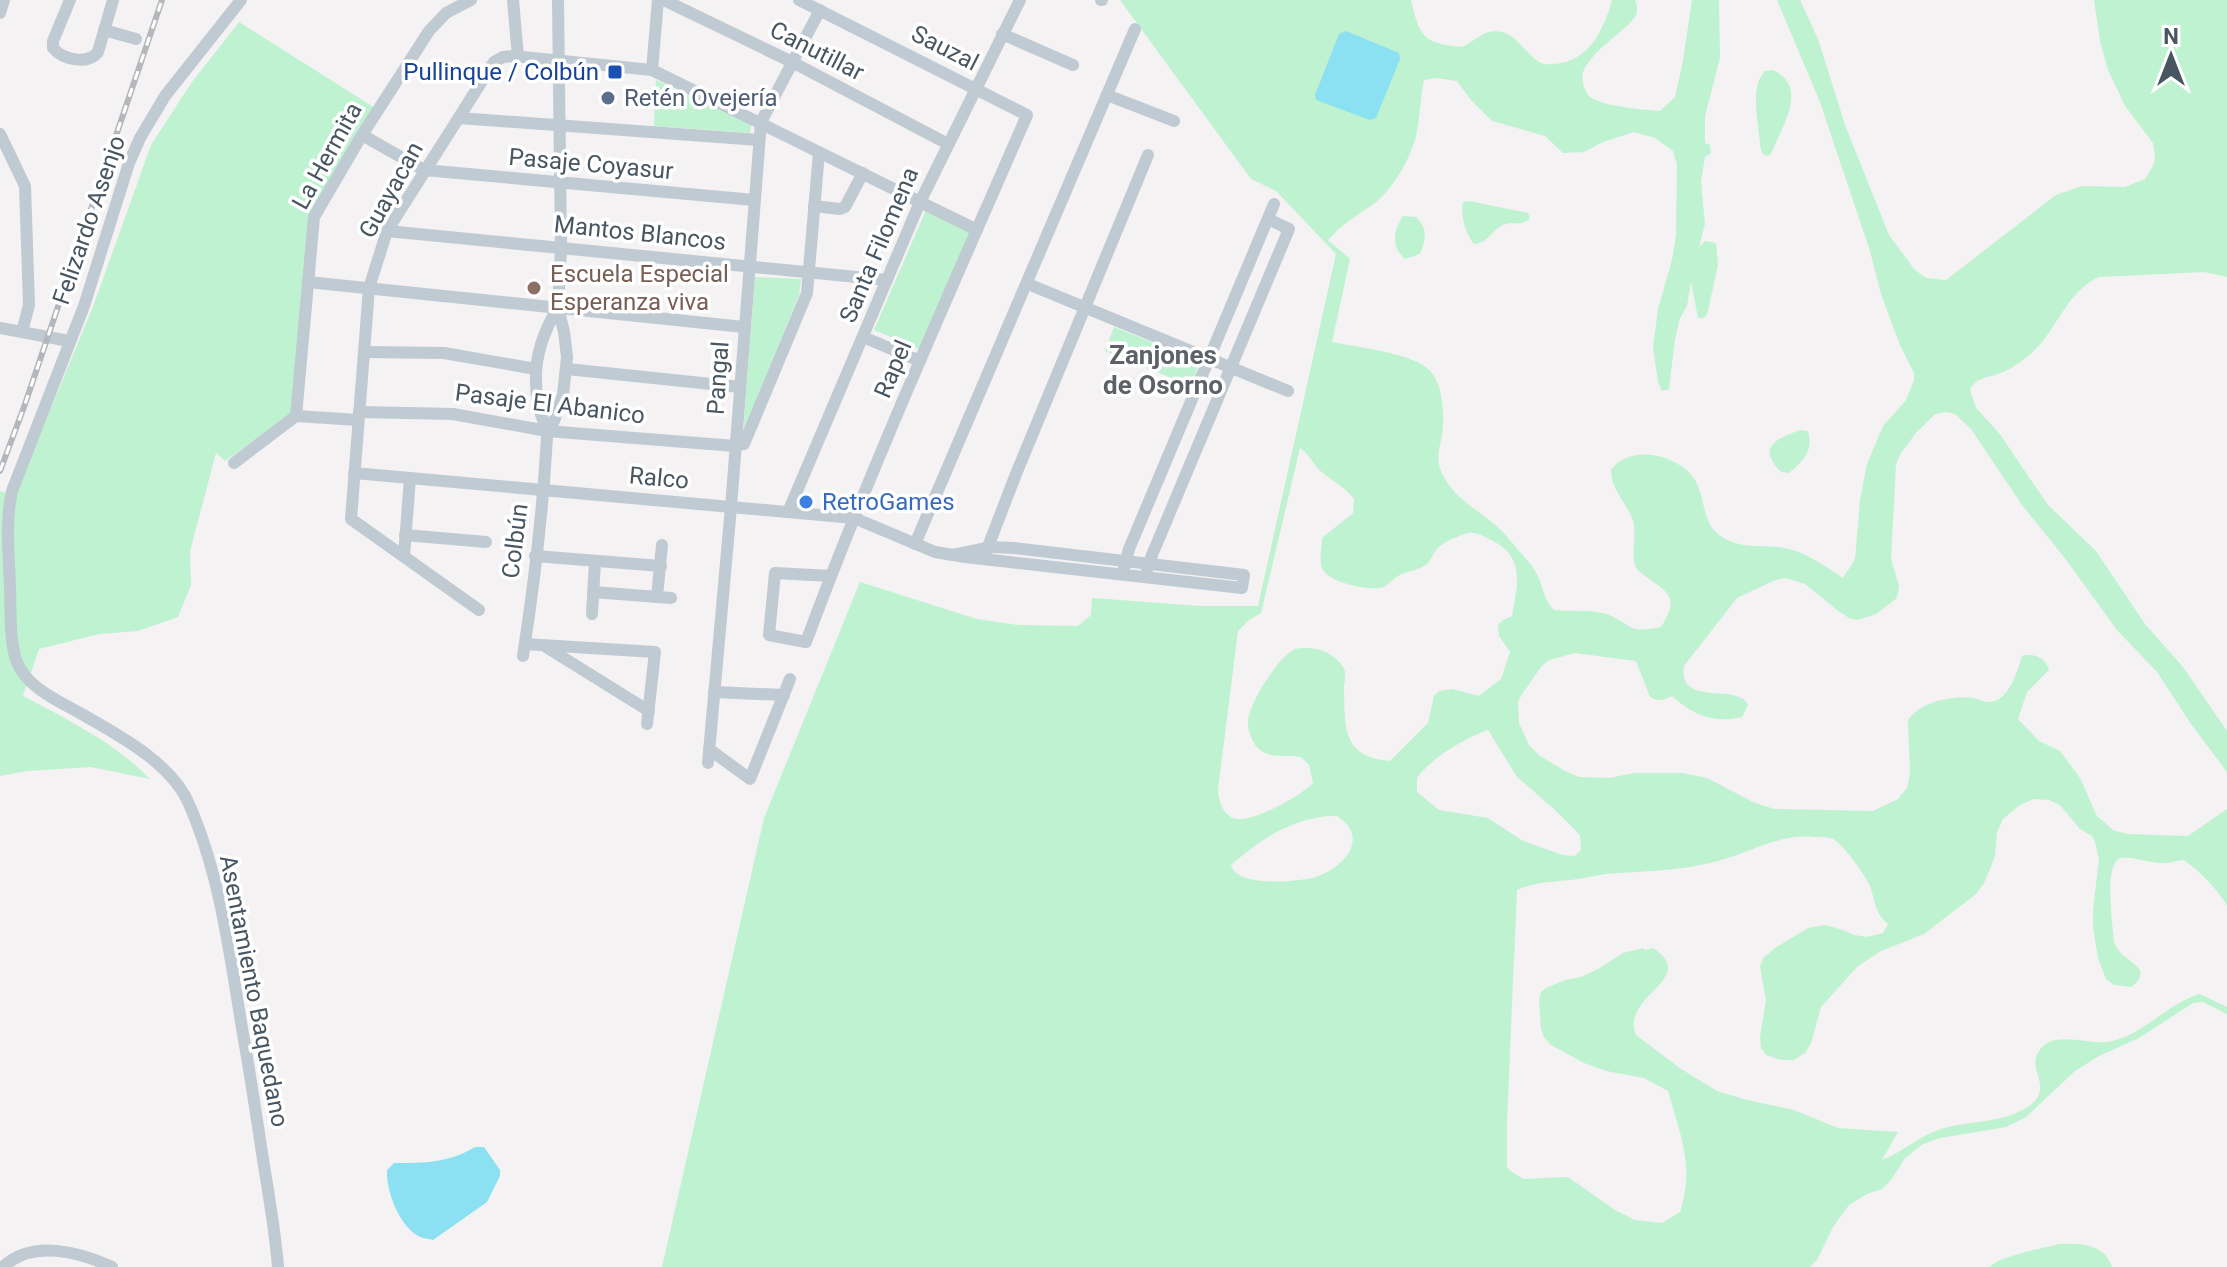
<svg xmlns="http://www.w3.org/2000/svg" width="2227" height="1267" font-family="Roboto,sans-serif">
	<style>
		.green { fill: #bff2d1; fill-rule: evenodd }
		.water { fill: #8be0f1 }
		.lines { fill: none; stroke-linecap: round; stroke-linejoin: round }
		.minor { stroke: #bfcad2; stroke-width: 12 }
		.rail-casing { stroke: #b4b7bc; stroke-width: 6 }
		.rail { stroke: #fff; stroke-width: 3; stroke-dasharray: 9; stroke-linecap: butt }
		.transit-dot { fill: #1a4fb4; stroke: #fff; stroke-width: 3 }
		.service-dot { fill: #5c6f8a; stroke: #fff; stroke-width: 3 }
		.education-dot { fill: #8d6e63; stroke: #fff; stroke-width: 3 }
		.shop-dot { fill: #3f7fe0; stroke: #fff; stroke-width: 3 }
		.labels { text-anchor: middle; dominant-baseline: central; stroke-width: 7; stroke-linejoin: round; paint-order: stroke }
		.street-label { font-size: 24px; fill: #485661; stroke: #fff }
		.transit-label { font-size: 24px; fill: #164399; stroke: #fff; text-anchor: end }
		.service-label { font-size: 24px; fill: #4e5e75; stroke: #fff; text-anchor: start }
		.education-label { font-size: 24px; fill: #785e54; stroke: #fff; text-anchor: start }
		.shop-label { font-size: 24px; fill: #366cbe; stroke: #fff; text-anchor: start }
		.neighbourhood-label { font-size: 26px; font-weight: bold; fill: #5e6267; stroke: #fff }
	</style>
	<rect width="100%" height="100%" fill="#f4f2f2"/>
	<g class="green">
		<path d="M1120,0h291c9,38 12,43 51,47 15,-7 22,-19 40,-15 18,5 24,24 39,31 4,2 8,1 12,1 35,-1 51,-34 59,-64h23c4,8 2,16 -4,22 -15,15 -34,26 -45,44 -4,5 -4,12 -3,18 0,1 4,10 5,11 9,11 58,15 72,16l15,-14 8,-36 9,-61h27l1,58 -15,58v27l5,2 1,8 -6,4 -4,25 4,42 -6,23 6,-6 11,2 2,22 -11,50 -4,3h-5l-7,-36 -4,24 -7,12 -5,21 -6,50 -7,2 -4,-9 -5,-34 5,-39 14,-49 4,-25 1,-70 -4,-14 -18,-13 -21,-6 -31,10 -19,10 -21,1 -18,-17 -53,-15 -21,-21 -14,-19 -21,-3 -12,2c-4,19 -4,38 -8,56 -6,24 -24,55 -44,69 -16,11 -31,20 -44,35l22,19 -18,83c25,5 77,11 95,26 15,12 17,40 16,57 0,15 -8,28 -3,43 11,32 43,43 64,65 5,6 11,13 16,19 5,6 12,13 15,19 8,12 8,29 19,39 16,2 37,-1 52,4 29,11 19,20 55,13 17,-28 11,-32 -13,-49 -5,-4 -11,-7 -13,-13 -4,-14 2,-30 -2,-44 -6,-19 -22,-30 -22,-51 19,-26 64,-16 82,7 14,19 7,47 29,60 23,14 43,6 67,12 20,5 37,18 54,29l12,-19 5,-59 7,-36 16,-38 23,-26 8,-20v-7l-14,-28 -19,-51 -11,-43 -50,-149 -43,-102h23l18,39 27,86 44,110 26,35 11,8 20,2 110,-85 26,-9 43,1 20,-8 8,-13 2,-8 -2,-15 -28,-37 -17,-36 -8,-29 -6,-41h133v277l-23,-5 -105,5c-33,15 -41,51 -66,75 -8,7 -22,17 -32,21 -13,5 -24,3 -31,17l6,18 23,25 49,72 48,46 49,73 38,43 44,64v41l-36,-48 -34,-52 -40,-42 -53,-73 -42,-52 -51,-76 -16,-15 -8,-2 -12,2 -19,19 -15,20 -5,11 -5,95 8,27 -2,12 -21,16 -18,6 -9,-2 -12,-8 -32,-26 -20,-6 -12,3 -36,17 -53,68c-5,28 23,26 41,28 7,0 13,3 19,5l4,6 -6,12c-27,7 -50,-2 -70,-21 -8,4 -13,6 -22,1l-14,-36 -61,-8 -26,7 -8,7 -19,27 -4,8 1,21 10,22 11,11 25,15 14,6 30,1 25,-5h49l24,5 46,24 21,7 99,2 25,-12 9,-11 3,-14 -2,-54c13,-19 44,-24 65,-22 6,1 12,5 18,4 18,-2 27,-32 31,-46 11,-3 24,1 27,14l-22,22 -9,27 21,22 21,10 20,27 17,38 16,14 14,4 61,2 39,-27v96c-13,-19 -25,-32 -43,-45 -6,0 -12,3 -19,3 -13,1 -32,-7 -44,-5 -18,4 -8,68 -7,84 5,14 17,17 26,28 1,9 -2,12 -9,17l-17,-2 -8,-6 -8,-21 -5,-31v-17l6,-51 -4,-17 -3,-6 -12,-7 -20,-24 -11,-5 -15,-1 -14,6 -17,14 -6,13 -2,24 -5,13 -6,14 -8,11 -52,40 -43,17 -23,15 -37,41 -10,36 -6,10 -11,7h-13l-15,-5 -5,-7 -1,-11 6,-36 -6,-35 3,-8 12,-10 33,-20 17,-3 21,6 8,4 13,2 16,-4 5,-9c-13,-10 -13,-24 -18,-38 -4,-10 -27,-42 -37,-47 -6,-2 -13,-2 -18,-2 -38,-4 -69,18 -105,26 -35,8 -68,8 -103,11 -12,1 -24,5 -36,6 -20,2 -36,2 -54,10l-10,231v46l5,5 12,7 44,-2 47,33 20,10 27,3 18,-11c15,-45 0,-78 -12,-121l-24,-13 -38,-7 -22,-8 -33,-18 -7,-8 -3,-8 -2,-29 2,-8 5,-4 19,-8 16,-3 17,-8 25,-16 20,-5 2,2 8,-2c47,31 -33,47 -17,87l45,34 36,22 30,9 47,10 44,18 60,4 -16,28c21,-8 35,-23 59,-31 29,-9 62,-5 88,-23 26,-19 -3,-36 10,-55 13,-22 50,-6 69,-9 35,-6 59,-39 92,-48l27,13v7l-24,-12 -10,1 -54,35 -40,18 -24,15 -49,46 -20,10 -66,11 -17,6 -18,14 -14,22 -9,9 -15,5 -18,11 -16,22 -16,33 -7,7h-1148l102,-449 96,-236 117,37 41,6 60,1 13,-11 1,-17 109,8h57l78,-352 -60,-63 -25,-12zM1300,448c10,6 13,18 23,25 11,9 22,14 31,26l-1,14 -31,25c0,9 -3,21 0,30 5,14 43,22 56,20 9,0 13,-8 20,-12 9,-5 22,-6 29,-12 4,-3 6,-11 10,-15 6,-7 19,-12 27,-15 9,-3 15,0 23,4 39,17 31,44 25,78l-9,4 -5,5 1,11 11,16 -9,27 -22,17 -27,-7 -13,2 -5,5 -6,27 -38,38c-48,-4 -45,-34 -46,-71 0,-6 2,-14 1,-19 -4,-11 -18,-20 -28,-22 -8,-1 -18,-2 -24,1 -16,9 -45,55 -45,72 0,12 6,26 17,31 10,5 25,2 36,4l8,8 4,18c-12,13 -58,38 -75,36 -14,-1 -20,-18 -20,-30l20,-158 11,-11 12,-7zM1488,730l29,47 37,32 26,26 1,15 -6,6 -12,-1 -40,-14 -35,-23 -49,-8 -22,-18v-14c14,-20 48,-40 71,-48zM1337,816c5,4 11,8 13,13 12,23 -19,45 -38,49 -18,4 -76,9 -81,-13 29,-26 66,-50 106,-49z"/>
		<path d="M239,22l136,86 -63,106 -20,200 -67,47 -9,-8 -26,98 1,34 -13,32 -40,14 -39,3 -60,15 -16,47c44,23 92,47 127,83l-59,-12 -64,4 -27,5v-285l15,4 79,-191 57,-159 41,-63z"/>
		<path d="M1773,70c37,17 8,58 -2,84l-5,2 -4,-3 -2,-8c-1,-21 -11,-58 5,-74z"/>
		<polygon points="656,80 751,125 750,133 654,126"/>
		<path d="M1469,201l59,12 2,5c-10,10 -16,2 -27,7 -12,5 -14,18 -29,19 -9,-11 -14,-30 -11,-42z"/>
		<polygon points="926,210 971,233 919,349 874,330"/>
		<path d="M1403,216l13,1c12,11 10,23 4,37l-15,5c-14,-12 -12,-28 -2,-43z"/>
		<polygon points="755,277 801,279 799,295 743,433"/>
		<polygon points="1114,327 1198,361 1199,364 1191,386 1105,351"/>
		<path d="M1800,430l8,1c6,20 -5,30 -19,42l-8,-1c-25,-26 -4,-33 19,-42z"/>
		<path d="M2058,1244c22,-1 46,-1 54,23h-122c8,-11 52,-18 68,-23z"/>
	</g>
	<g class="water">
		<polygon points="1346,31 1399,53 1400,59 1376,118 1370,120 1316,100 1315,95 1339,34"/>
		<path d="M475,1147h9l16,23v6l-13,26 -54,38c-2,-1 -11,-2 -13,-3 -20,-10 -34,-45 -33,-67l7,-7c29,0 55,0 81,-16z"/>
	</g>
	<g class="lines">
		<g class="minor">
			<path d="M70,0l-17,41v7c10,12 35,17 45,4l15,-52"/>
			<path d="M241,0l-76,96 -25,42 -11,25 -45,143 -72,185c-7,31 -3,65 -2,96 1,24 -1,50 6,73 10,27 40,40 64,53 38,22 91,49 109,91 32,73 41,153 54,230 7,39 13,79 19,119 6,38 13,76 16,114"/>
			<polyline points="513,0 518,57"/>
			<polyline points="664,0 792,62 948,144"/>
			<path d="M799,0l228,115c-76,175 -155,349 -221,527l-37,-7 6,-62 56,3"/>
			<polyline points="1101,0 1102,0"/>
			<polyline points="0,13 4,0"/>
			<polyline points="104,30 136,39"/>
			<polyline points="1002,34 1073,65"/>
			<polyline points="652,70 658,0"/>
			<polyline points="1107,95 1174,121"/>
			<polyline points="459,118 759,140"/>
			<polyline points="0,134 25,186 29,305 22,332"/>
			<polyline points="362,135 424,170 754,200"/>
			<polyline points="814,206 840,209 845,207 863,173"/>
			<polyline points="387,231 887,280"/>
			<polyline points="308,282 744,327"/>
			<polyline points="1028,284 1288,391"/>
			<polyline points="0,328 69,341"/>
			<polyline points="863,337 920,361"/>
			<polyline points="364,352 444,353 536,369"/>
			<polyline points="567,369 740,387"/>
			<polyline points="359,412 453,414 547,431 735,446 744,444 807,293 819,152"/>
			<polyline points="296,416 358,420"/>
			<polyline points="547,431 554,421 563,395 567,357 564,332 558,308 561,248 558,0"/>
			<polyline points="234,463 296,416 314,217 362,135 429,31 446,13 471,0"/>
			<polyline points="354,473 854,518 935,552 965,557 1242,588 1244,575 1014,548 992,547 953,555"/>
			<polyline points="788,512 920,202 1020,0"/>
			<polyline points="405,535 486,542"/>
			<polyline points="915,544 1135,29"/>
			<polyline points="986,552 1016,474 1148,155"/>
			<polyline points="404,556 410,478"/>
			<polyline points="535,556 661,566"/>
			<polyline points="1124,568 1129,549 1274,204"/>
			<polyline points="1147,570 1152,555 1289,229 1268,219"/>
			<polyline points="593,592 671,598"/>
			<polyline points="657,597 662,545"/>
			<polyline points="479,610 351,519 369,288 387,231 494,62 503,57 513,56 652,70 977,230"/>
			<polyline points="592,614 595,561"/>
			<polyline points="525,644 655,652 647,724"/>
			<polyline points="546,647 649,711"/>
			<path d="M523,656c11,-71 20,-147 24,-219 0,-10 -6,-20 -8,-30 -8,-35 0,-69 19,-99"/>
			<polyline points="714,692 784,695"/>
			<polyline points="709,749 750,779 790,679"/>
			<polyline points="708,763 731,507 761,122 820,10"/>
			<path d="M3,1267c29,-28 77,-15 109,0"/>
		</g>
		<defs>
			<polyline id="rail" points="0,471 24,407 162,0"/>
		</defs>
		<use href="#rail" class="rail-casing"/>
		<use href="#rail" class="rail"/>
	</g>
	<rect class="transit-dot" x="607" y="64" width="16" height="16" rx="4"/>
	<circle class="service-dot" cx="608" cy="98" r="8"/>
	<circle class="education-dot" cx="534" cy="288" r="8"/>
	<circle class="shop-dot" cx="806" cy="502" r="8"/>
	<g class="labels">
		<g class="street-label">
			<text transform="translate(945 48) rotate(27)">Sauzal</text>
			<text transform="translate(817 51) rotate(27)">Canutillar</text>
			<text transform="translate(327 156) rotate(-61)">La Hermita</text>
			<text transform="translate(591 164) rotate(5)">Pasaje Coyasur</text>
			<text transform="translate(391 190) rotate(-61)">Guayacan</text>
			<text transform="translate(89 220) rotate(-71)">Felizardo Asenjo</text>
			<text transform="translate(640 233) rotate(6)">Mantos Blancos</text>
			<text transform="translate(879 245) rotate(-67)">Santa Filomena</text>
			<text transform="translate(893 369) rotate(-67)">Rapel</text>
			<text transform="translate(718 378) rotate(-86)">Pangal</text>
			<text transform="translate(550 404) rotate(7)">Pasaje El Abanico</text>
			<text transform="translate(659 478) rotate(5)">Ralco</text>
			<text transform="translate(515 541) rotate(-83)">Colbún</text>
			<text transform="translate(254 991) rotate(79)">Asentamiento Baquedano</text>
		</g>
		<g class="transit-label">
			<text x="599" y="72">Pullinque / Colbún</text>
		</g>
		<g class="service-label">
			<text x="624" y="98">Retén Ovejería</text>
		</g>
		<g class="education-label">
			<text x="550" y="274">Escuela Especial<tspan x="550" dy="28">Esperanza viva</tspan></text>
		</g>
		<g class="shop-label">
			<text x="822" y="502">RetroGames</text>
		</g>
		<g class="neighbourhood-label">
			<text x="1163" y="355">Zanjones<tspan x="1163" dy="30">de Osorno</tspan></text>
		</g>
	</g>
	<g transform="translate(2171 56)" stroke="#ffffff" stroke-width="6" paint-order="stroke">
	<path d="M0-6L14 30L0 20L-14 30Z" fill="#485661"/>
	<text y="-12" font-size="22" font-weight="bold" text-anchor="middle" fill="#485661">N</text>
	</g>
</svg>
